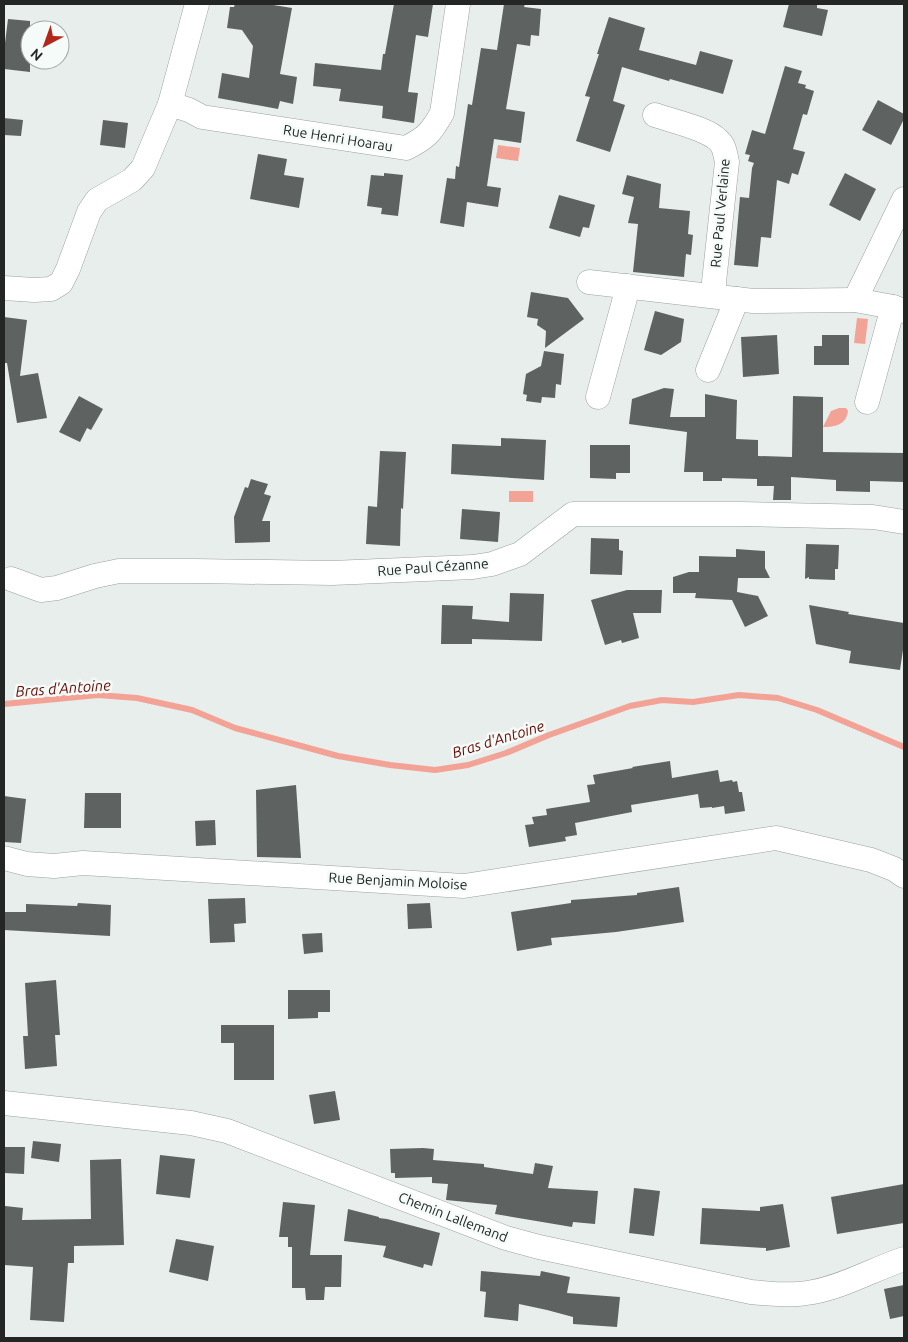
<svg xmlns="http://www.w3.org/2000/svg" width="908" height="1342" font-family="Ubuntu,sans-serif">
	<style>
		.water { fill: #f3a396 }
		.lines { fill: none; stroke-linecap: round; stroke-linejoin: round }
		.stream { stroke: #f3a396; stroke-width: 6 }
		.building { fill: #5e6361 }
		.minor-casing { stroke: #9ba19f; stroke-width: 25 }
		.minor { stroke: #fff; stroke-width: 24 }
		.labels { text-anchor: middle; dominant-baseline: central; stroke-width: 5; stroke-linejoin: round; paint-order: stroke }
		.street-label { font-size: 14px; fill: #232625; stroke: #f4fbf8 }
		.water-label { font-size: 15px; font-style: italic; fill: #6a0c06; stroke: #f4fbf8 }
	</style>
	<rect width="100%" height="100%" fill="#e7eeeb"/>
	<g class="water">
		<polygon points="498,145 520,148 518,161 496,158"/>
		<polygon points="857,318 868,319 865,344 854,343"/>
		<path d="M839,408h7l2,3c-2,14 -13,16 -25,16l8,-16z"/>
		<rect x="509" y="491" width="24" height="11"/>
	</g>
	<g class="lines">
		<polyline class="stream" points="4,704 98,695 137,698 192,710 235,728 338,756 390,765 435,770 468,765 506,753 549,735 630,706 662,700 693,702 739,695 778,698 817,710 904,747"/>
	</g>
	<g class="building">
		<polygon points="235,4 267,4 292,8 280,74 297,77 293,104 280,101 278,109 218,98 222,73 249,78 253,46 242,30 227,28 230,7 234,7"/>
		<polygon points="394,4 433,4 428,37 416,35 408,92 418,93 414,123 382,118 383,106 339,101 341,89 313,86 315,63 381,70 383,54 385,54"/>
		<polygon points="504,4 525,4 524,7 541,9 539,36 531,35 530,46 517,44 506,109 525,112 521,143 494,139 487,186 501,188 498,207 467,202 464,227 440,223 447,178 455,179 456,166 459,167 468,104 472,105 481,48 497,50"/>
		<polygon points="789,4 817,4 817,8 828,10 822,36 783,27"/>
		<polygon points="609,17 645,28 639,50 696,65 700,51 733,60 723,94 670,79 669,81 622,67 613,101 625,105 610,152 576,141 590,97 585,96 599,54 597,54"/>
		<polygon points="8,19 30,21 30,72 4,69 4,51"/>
		<polygon points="785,66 802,71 798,83 806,85 805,88 814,91 807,115 803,114 793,149 805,152 798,175 792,173 789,184 777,180 771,238 761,237 758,267 734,265 740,197 749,198 752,168 754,163 748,161 750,155 745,154 752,130 765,134"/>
		<polygon points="878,100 904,114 904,119 891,145 862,130"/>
		<polygon points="4,118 23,120 21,136 4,135"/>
		<polygon points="103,120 128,123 125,148 100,145"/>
		<polygon points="258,154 287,159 284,175 304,178 299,208 250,199"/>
		<polygon points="384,173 403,175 398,216 381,214 382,208 367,206 371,175 384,176"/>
		<polygon points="845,173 876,189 860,221 829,205"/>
		<polygon points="627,175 661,184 659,208 690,211 688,234 693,235 691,255 686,254 684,277 633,272 638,224 628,223 634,197 622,194"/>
		<polygon points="559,195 595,205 589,228 583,227 580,237 549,228"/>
		<polygon points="531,292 568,298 584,319 545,348 546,331 537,325 538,319 527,317"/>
		<polygon points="655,311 684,319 681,342 661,355 644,350"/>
		<polygon points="4,317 27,320 20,376 38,373 47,418 17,423 7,363 4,363"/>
		<polygon points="777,335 779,374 743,377 741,337"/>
		<polygon points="822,335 849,335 849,365 814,365 814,346 822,346"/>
		<polygon points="544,351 564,354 561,385 556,384 555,398 542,397 541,403 526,401 527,395 523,394 526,374 541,366"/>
		<polygon points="664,388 674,389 670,417 705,417 705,394 737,400 736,439 758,440 758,456 792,457 793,396 823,397 823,452 904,453 904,482 870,481 870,492 836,491 836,480 791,477 791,500 773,500 774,486 757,486 757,479 722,478 722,481 703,481 703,472 684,472 687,432 629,424 632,399"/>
		<polygon points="79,396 103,409 91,430 87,428 80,442 59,432"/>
		<polygon points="501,438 546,440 544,480 451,474 452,444 501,446"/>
		<polygon points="590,445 630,445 630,473 616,473 616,479 590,478"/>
		<polygon points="380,451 406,452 403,509 401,508 400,546 366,544 368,506 377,507"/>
		<polygon points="251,479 268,484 264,494 271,496 262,521 270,521 270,542 235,543 234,517 245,487 248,488"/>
		<polygon points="462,509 500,512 498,542 460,539"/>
		<polygon points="591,538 619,539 619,550 623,551 622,575 590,574"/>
		<polygon points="806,544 839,545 838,569 835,569 835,580 809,579 809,577 805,579"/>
		<polygon points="736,549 765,551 765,568 770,578 738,578 737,592 758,596 768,616 745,627 732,600 695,598 696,593 673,593 673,577 689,572 699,572 699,556 736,557"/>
		<polygon points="627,590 662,590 661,613 633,613 639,638 622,643 621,640 605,645 591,600"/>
		<polygon points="510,593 544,594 542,641 472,639 472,644 441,644 442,605 473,606 472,619 509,622"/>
		<polygon points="809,605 849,612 848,614 904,623 904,643 900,670 849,663 851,651 816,644"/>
		<polygon points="670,761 672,778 718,770 720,782 732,780 733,782 737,781 739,792 742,792 745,811 725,814 724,806 712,808 712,807 700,808 698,794 631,805 632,812 575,823 577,835 565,837 566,841 529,847 525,825 534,824 532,817 547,815 546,809 590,802 587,785 595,784 593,775 633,768 632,767"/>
		<polygon points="296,785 301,858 257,857 256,790"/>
		<polygon points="85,793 121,793 121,828 84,828"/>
		<polygon points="4,796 26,799 21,843 4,842"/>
		<polygon points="215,820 216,845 196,846 195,821"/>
		<polygon points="679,887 684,922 616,932 551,938 552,945 517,951 511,912 571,903 571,900 637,895 637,893"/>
		<polygon points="245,898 246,923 234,924 235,942 210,943 208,899"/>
		<polygon points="78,903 111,905 110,936 4,930 4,912 26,912 26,904 77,906"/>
		<polygon points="430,903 432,928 408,929 407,904"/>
		<polygon points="322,933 323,952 304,954 302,934"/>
		<polygon points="56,980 60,1035 55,1035 57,1066 25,1069 23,1036 28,1036 25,983"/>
		<polygon points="288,990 330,990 330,1012 318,1012 318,1018 288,1019"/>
		<polygon points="221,1025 274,1025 274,1080 234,1080 234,1043 221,1043"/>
		<polygon points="335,1091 340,1120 314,1124 309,1095"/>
		<polygon points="33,1141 61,1144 59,1162 31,1158"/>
		<polygon points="4,1147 25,1147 24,1174 4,1173"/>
		<polygon points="423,1148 434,1149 433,1160 484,1164 484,1167 533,1174 535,1163 553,1166 548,1188 598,1191 595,1224 573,1222 572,1227 495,1214 497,1205 446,1200 448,1184 432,1183 432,1177 395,1178 395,1173 391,1173 390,1149"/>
		<polygon points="160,1155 195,1159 190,1198 156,1194"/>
		<polygon points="121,1159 124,1245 74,1246 74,1263 68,1263 64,1322 30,1320 33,1267 4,1265 5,1206 23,1208 22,1220 91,1219 90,1160"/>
		<polygon points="904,1184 904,1223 837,1234 831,1197"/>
		<polygon points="634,1188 660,1191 654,1236 629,1233"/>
		<polygon points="283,1202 315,1205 310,1255 342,1255 341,1287 325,1287 324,1300 306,1300 305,1288 292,1288 292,1247 288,1247 288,1237 279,1237"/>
		<polygon points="783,1204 790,1247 766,1251 766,1248 700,1244 702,1208 760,1211 760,1207"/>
		<polygon points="348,1209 379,1217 379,1218 387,1219 440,1233 432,1266 424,1264 423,1268 383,1257 386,1246 344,1241"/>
		<polygon points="176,1239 214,1246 208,1281 169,1272"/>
		<polygon points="481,1271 540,1276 541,1271 570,1277 567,1293 620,1297 617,1327 573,1324 573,1317 547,1310 519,1304 518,1321 484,1317 486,1292 480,1291"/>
		<polygon points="904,1285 904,1316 890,1319 884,1289"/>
	</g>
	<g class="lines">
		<defs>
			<g id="minor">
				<path d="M170,104l19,6 13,7 204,31c20,-10 25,-15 36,-35l16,-109"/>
				<path d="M655,115c17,6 51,13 63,25 7,6 7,14 9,22l-13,120v14"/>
				<polyline points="589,282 753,301 855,300 893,307 904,311"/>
				<polyline points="4,288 34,290 51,289 61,283 68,269 89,212 97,200 132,180 143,168 170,104 197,4"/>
				<polyline points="855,300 904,199"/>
				<polyline points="708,370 737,299"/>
				<polyline points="598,397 625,298 627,286"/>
				<polyline points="867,402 893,307"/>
				<polyline points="11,579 41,590 57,588 95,576 119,571 195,571 332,573 473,567 492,564 520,554 573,514 741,514 873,517 904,522"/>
				<polyline points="4,858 27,864 54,866 83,863 464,886 776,838 871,860 894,869 904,876"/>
				<path d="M4,1103l187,20 36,8 279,107 33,9 212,45c21,2 42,4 62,0 32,-6 61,-23 91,-33"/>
			</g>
		</defs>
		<use href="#minor" class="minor-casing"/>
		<use href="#minor" class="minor"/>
	</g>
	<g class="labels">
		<g class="street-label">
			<text transform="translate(338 138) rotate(9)">Rue Henri Hoarau</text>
			<text transform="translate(720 213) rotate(-85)">Rue Paul Verlaine</text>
			<text transform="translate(433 567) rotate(-4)">Rue Paul Cézanne</text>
			<text transform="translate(398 881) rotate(3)">Rue Benjamin Moloise</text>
			<text transform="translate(453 1217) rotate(21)">Chemin Lallemand</text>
		</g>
		<g class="water-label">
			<text transform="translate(63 688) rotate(-4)">Bras d'Antoine</text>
			<text transform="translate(498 739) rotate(-17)">Bras d'Antoine</text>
		</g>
	</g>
	<rect width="908" height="1342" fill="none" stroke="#232625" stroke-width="10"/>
	<g transform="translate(45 45) rotate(221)"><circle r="24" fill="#f4fbf8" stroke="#a0a6a4"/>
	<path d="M0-4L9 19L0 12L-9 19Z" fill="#b4251a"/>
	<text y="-8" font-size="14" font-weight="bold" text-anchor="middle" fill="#232625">N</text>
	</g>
</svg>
